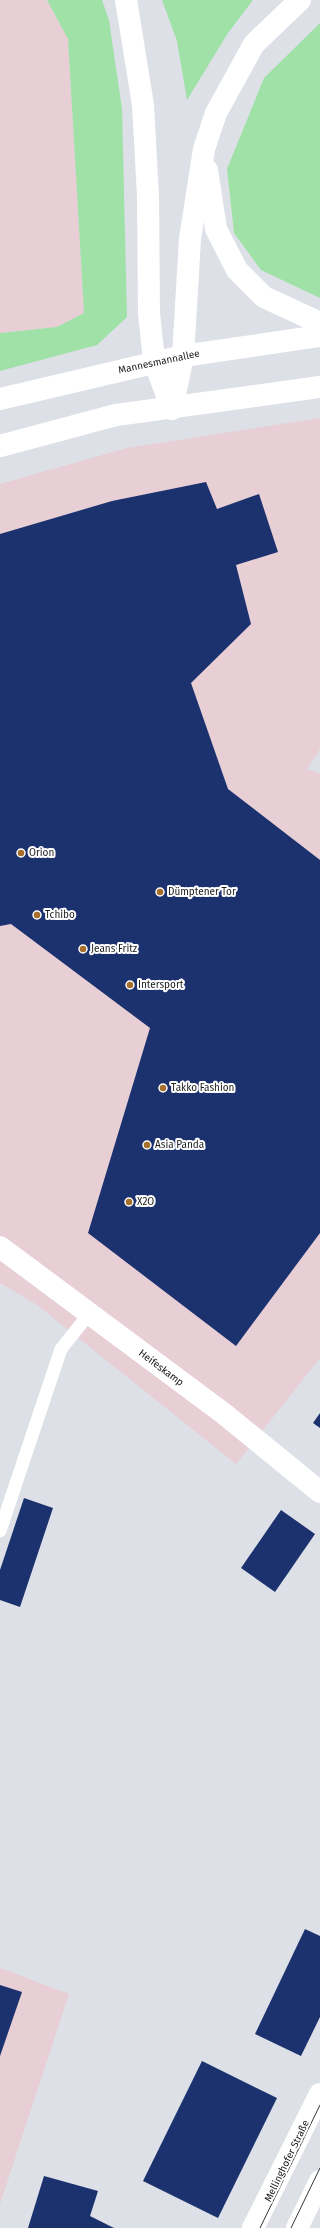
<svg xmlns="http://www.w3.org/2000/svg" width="320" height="2228" font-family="'Fira Sans',sans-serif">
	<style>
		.commercial { fill: #e8ced5 }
		.green { fill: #a0e1a7 }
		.building { fill: #1b326f }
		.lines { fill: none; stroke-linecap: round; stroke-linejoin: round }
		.service { stroke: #fff; stroke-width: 13 }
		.tertiary { stroke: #fff; stroke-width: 22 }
		.secondary { stroke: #fff; stroke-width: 22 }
		.motorway { stroke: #fff; stroke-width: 22 }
		.tram { stroke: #343538; stroke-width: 1 }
		.poi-dot { fill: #a66f2b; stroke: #fff; stroke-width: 1.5 }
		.labels { text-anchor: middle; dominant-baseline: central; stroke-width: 4; stroke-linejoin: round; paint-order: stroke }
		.street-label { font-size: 10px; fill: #191a1c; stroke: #fff }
		.poi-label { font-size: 10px; fill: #191a1c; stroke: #fff; text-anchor: start }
	</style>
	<rect width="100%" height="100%" fill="#dde0e6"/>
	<g class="commercial">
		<polygon points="0,0 47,0 68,39 84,313 57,327 0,333"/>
		<polygon points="320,418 320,749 307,769 320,774 320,1358 236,1464 37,1305 0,1283 0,484 127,448"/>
		<polygon points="0,1968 69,1994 0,2204"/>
	</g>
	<g class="green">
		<polygon points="47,0 102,0 109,20 122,109 127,317 97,345 0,371 0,333 57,327 84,313 68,39"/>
		<polygon points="162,0 253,0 228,33 187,100 177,41"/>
		<polygon points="320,23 320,298 261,270 234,233 227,169 264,78"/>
	</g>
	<g class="building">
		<polygon points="206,482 217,509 259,494 278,552 236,565 251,624 191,683 228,789 320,860 320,1233 236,1346 88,1233 150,1028 11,924 0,926 0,534 112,501"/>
		<polygon points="320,1413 320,1428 313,1423"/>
		<polygon points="24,1498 53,1508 20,1607 0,1600 0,1570"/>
		<polygon points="281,1510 315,1534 275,1592 241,1568"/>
		<polygon points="305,1929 320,1936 320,2017 301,2056 255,2034"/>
		<polygon points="0,1985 22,1992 0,2056"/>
		<polygon points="202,2061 277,2098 218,2218 143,2181"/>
		<polygon points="44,2176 98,2191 90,2216 114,2228 28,2228"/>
	</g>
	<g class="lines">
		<polyline class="service" points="0,1531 61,1349 89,1314"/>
		<g class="tertiary">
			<polyline points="0,1247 223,1413 320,1492"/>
			<polyline points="253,2228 320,2094"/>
			<polyline points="297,2228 320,2181"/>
		</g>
		<g class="secondary">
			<polyline points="0,399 183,356 320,336"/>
			<polyline points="0,446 116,415 320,387"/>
		</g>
		<g class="motorway">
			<polyline points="126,0 143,105 148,196 149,313 154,361 172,409"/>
			<polyline points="207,170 216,229 237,270 264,297 320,323"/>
			<polyline points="172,409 183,356 190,239 204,149 216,113 254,44 300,0"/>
		</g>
		<g class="tram">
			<polyline points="260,2228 320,2105"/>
			<polyline points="291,2228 320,2168"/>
		</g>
	</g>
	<g class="poi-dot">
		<circle cx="21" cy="853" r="4"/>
		<circle cx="160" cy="892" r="4"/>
		<circle cx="37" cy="915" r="4"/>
		<circle cx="83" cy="949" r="4"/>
		<circle cx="130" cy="985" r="4"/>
		<circle cx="163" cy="1088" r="4"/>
		<circle cx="147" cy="1145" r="4"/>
		<circle cx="129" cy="1202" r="4"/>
	</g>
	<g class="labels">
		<g class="street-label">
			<text transform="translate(159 362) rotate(-12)">Mannesmannallee</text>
			<text transform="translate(161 1368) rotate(37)">Heifeskamp</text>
			<text transform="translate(287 2161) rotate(-64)">Mellinghofer Straße</text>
		</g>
		<g class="poi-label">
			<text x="29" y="853">Orion</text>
			<text x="168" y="892">Dümptener Tor</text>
			<text x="45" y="915">Tchibo</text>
			<text x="91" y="949">Jeans Fritz</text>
			<text x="138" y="985">Intersport</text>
			<text x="171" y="1088">Takko Fashion</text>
			<text x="155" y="1145">Asia Panda</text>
			<text x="137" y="1202">X2O</text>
		</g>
	</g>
</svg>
